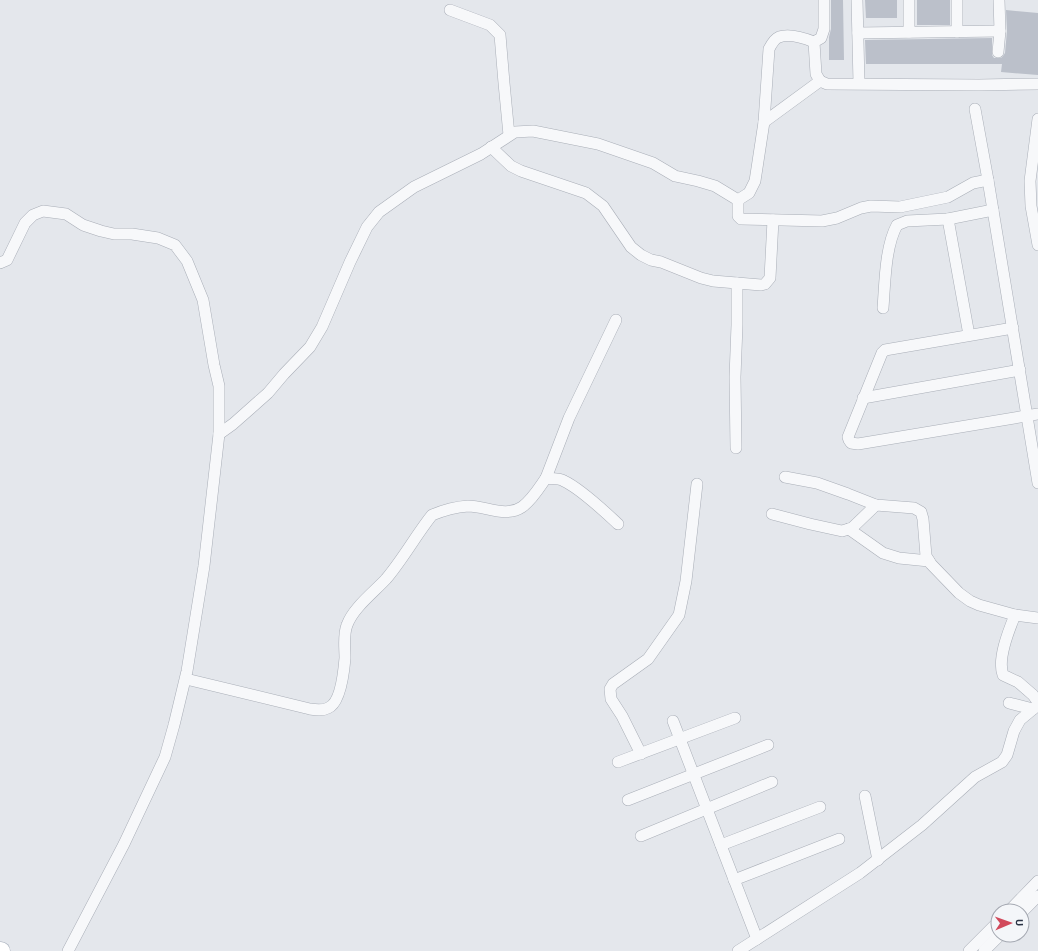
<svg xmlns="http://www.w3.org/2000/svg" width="1038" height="951" font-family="'Alegreya Sans',sans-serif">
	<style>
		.building { fill: #bbc0ca }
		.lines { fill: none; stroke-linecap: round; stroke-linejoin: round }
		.street-casing { stroke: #a9aeb7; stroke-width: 12 }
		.primary-casing { stroke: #a3abb8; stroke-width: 19 }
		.street { stroke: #f7f8fa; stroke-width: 11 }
		.primary { stroke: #fff; stroke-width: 18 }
	</style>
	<rect width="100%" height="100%" fill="#e4e7ec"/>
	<g class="building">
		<polygon points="831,0 843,0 844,60 829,60 829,37 831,29"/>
		<polygon points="865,0 897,0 897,18 866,18"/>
		<rect x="917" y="0" width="33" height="25"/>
		<polygon points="1006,10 1038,13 1038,75 1001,72 1002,64 866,64 865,40 992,38 992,55 994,58 1001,58 1003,56 1005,53 1007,31"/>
	</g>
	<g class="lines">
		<defs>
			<g id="street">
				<polyline points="857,0 859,83"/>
				<polyline points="909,0 909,32"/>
				<polyline points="957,0 957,32"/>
				<polyline points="450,10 490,25 500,35 504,83 509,135"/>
				<polyline points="858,33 1000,31"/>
				<polyline points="998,52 1000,31 999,0"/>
				<polyline points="820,81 816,74 814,42 821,38 824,29 824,0"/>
				<polyline points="975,109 988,180 1038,483"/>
				<polyline points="1038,119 1030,181 1031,206 1038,245"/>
				<path d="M764,122l5,-73c2,-4 5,-10 10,-12 11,-4 25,1 35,5"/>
				<polyline points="491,147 511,166 521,171 586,193 603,206 631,247 641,255 651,260 661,262 701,278 713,281 761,285 765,284 770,278 773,220"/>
				<polyline points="738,200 749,193 755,181 764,122 820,81 827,84 979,85 1038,84"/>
				<polyline points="0,263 7,260 25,223 33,215 43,211 66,214 83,225 101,231 114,234 132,234 158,238 175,245 187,261 203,300 214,365 219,386 219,434 204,566 187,671 174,725 165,757 124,844 68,951"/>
				<path d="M883,308c2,-25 2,-61 14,-83l10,-4 41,-2"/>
				<polyline points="1013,328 885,350 882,353 848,437 849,440 851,443 858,444 1038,414"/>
				<polyline points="969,335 948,219 993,210"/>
				<polyline points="863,398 1020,370"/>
				<polyline points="219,434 233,424 268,393 284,374 310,347 322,327 350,262 367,227 379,212 414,187 481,154 515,132 533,131 598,144 653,163 675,176 698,181 715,186 738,200 738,216 741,219 822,221 837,218 861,208 871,206 900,207 948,197 973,183 988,180"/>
				<polyline points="736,448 735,377 737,325 737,283"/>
				<polyline points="785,477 817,483 848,494 876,505 914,508 921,512 923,519 926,556 931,564 959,593 970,601 979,605 1015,615 1038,618"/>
				<polyline points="546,478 569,418 616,320"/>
				<polyline points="772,514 810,524 842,531 852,528 876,505"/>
				<polyline points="849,529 883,553 899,558 929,561"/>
				<path d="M1015,615c-6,15 -18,44 -12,60l15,7 15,13 5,7"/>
				<path d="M186,679l124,30c6,1 12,2 18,-1 13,-5 16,-38 17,-50 0,-11 -2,-23 2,-33 6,-17 27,-33 39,-46 17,-20 30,-44 46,-64 12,-5 23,-8 36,-9 18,0 38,12 54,1 10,-7 17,-19 24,-29 6,1 13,0 18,3 17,8 40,30 54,43"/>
				<polyline points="1009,703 1033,709"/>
				<polyline points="673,721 757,939"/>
				<polyline points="641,754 622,716 611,699 610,689 613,684 648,659 679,615 686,581 697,484"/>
				<polyline points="618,762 735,718"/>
				<polyline points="865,796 878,860"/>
				<polyline points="628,800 768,745"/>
				<polyline points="641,836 772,782"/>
				<polyline points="721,845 820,807"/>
				<polyline points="734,880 839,839"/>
				<polyline points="1009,911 1038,881"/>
				<polyline points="1022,912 1038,896"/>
				<polyline points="738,951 860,873 922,825 975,777 1002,762 1007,755 1014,731 1020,720 1038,705"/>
				<polyline points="969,951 998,922"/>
				<polyline points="984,951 1000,935"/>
			</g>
			<polyline id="primary" points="0,951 1,951"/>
		</defs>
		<use href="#street" class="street-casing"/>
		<use href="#primary" class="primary-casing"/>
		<use href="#street" class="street"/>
		<use href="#primary" class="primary"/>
	</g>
	<g transform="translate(1010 923) rotate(88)"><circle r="19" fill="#f4f6f9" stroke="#a4a8b1"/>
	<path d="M0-3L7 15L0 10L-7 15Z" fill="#d1495b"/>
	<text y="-6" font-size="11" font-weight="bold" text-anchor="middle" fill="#2b3445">U</text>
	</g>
</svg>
